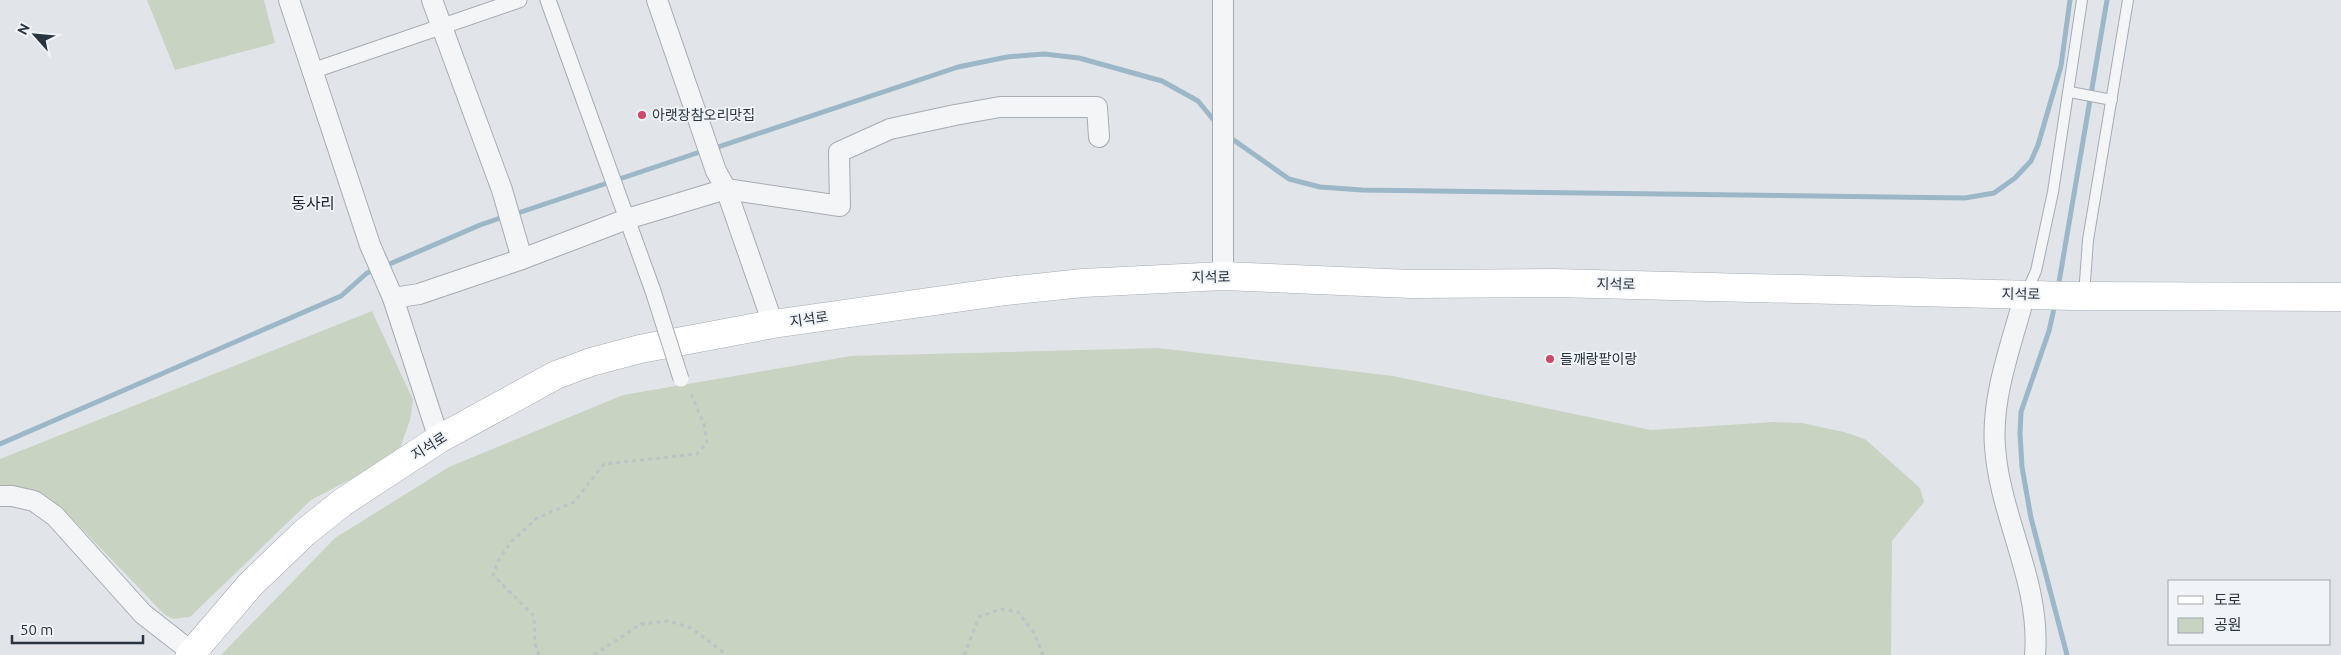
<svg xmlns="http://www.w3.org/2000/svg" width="2341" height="655" font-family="Ubuntu,'Noto Sans KR',sans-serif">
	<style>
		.green { fill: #c8d3c2 }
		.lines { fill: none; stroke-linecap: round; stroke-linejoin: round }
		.stream { stroke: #9cb7c8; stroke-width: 5 }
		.service-casing { stroke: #a6acb3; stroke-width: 12 }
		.pedestrian-casing { stroke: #a6acb3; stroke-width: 17 }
		.minor-casing { stroke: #a6acb3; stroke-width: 22 }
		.secondary-casing { stroke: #a6acb3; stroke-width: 29 }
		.path { stroke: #bec3c7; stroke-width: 3; stroke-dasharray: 4 4; stroke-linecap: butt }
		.service { stroke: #f3f5f7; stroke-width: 10 }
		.pedestrian { stroke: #f3f5f7; stroke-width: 15 }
		.minor { stroke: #f3f5f7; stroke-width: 20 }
		.secondary { stroke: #fff; stroke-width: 28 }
		.pedestrian-bridge-casing { stroke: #a6acb3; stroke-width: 17; stroke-linecap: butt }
		.pedestrian-bridge { stroke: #f3f5f7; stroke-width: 15 }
		.poi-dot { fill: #cb496b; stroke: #f0f4f6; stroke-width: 2 }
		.labels { text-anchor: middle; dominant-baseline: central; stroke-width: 4; stroke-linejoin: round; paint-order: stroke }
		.poi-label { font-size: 14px; fill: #293440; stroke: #f0f4f6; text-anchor: start }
		.street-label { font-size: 14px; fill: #293440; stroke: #f0f4f6 }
		.quarter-label { font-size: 16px; fill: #1c2531; stroke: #f0f4f6 }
	</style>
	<rect width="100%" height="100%" fill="#e1e5e9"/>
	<g class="green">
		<polygon points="147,0 264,0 275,43 175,70"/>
		<polygon points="372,311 413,400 410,420 400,448 378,465 311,500 190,617 173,619 164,614 62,508 42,493 15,488 0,492 0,459"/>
		<polygon points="1158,348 1393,376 1651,430 1774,422 1802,423 1844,432 1865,439 1920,488 1924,502 1892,541 1891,655 221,655 335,538 449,467 623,395 851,356"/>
	</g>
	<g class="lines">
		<g class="stream">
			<polyline points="1228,136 1289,179 1320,187 1362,190 1965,198 1994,193 2015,178 2031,161 2038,145 2061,66 2070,0"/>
			<polyline points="712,149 958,67 1007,57 1044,54 1079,58 1162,81 1198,101 1217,124"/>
			<polyline points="515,214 703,151"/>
			<polyline points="385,266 480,225 506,216"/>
			<polyline points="2058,288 2107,0"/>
			<polyline points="2055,304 2049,331 2021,412 2020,433 2022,467 2031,518 2067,655"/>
			<polyline points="0,444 341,296 367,273 377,269"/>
		</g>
		<defs>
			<g id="service">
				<polyline points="2070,92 2112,100"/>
				<polyline points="2026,293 2036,271 2053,192 2082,0"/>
				<polyline points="2084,295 2088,240 2128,0"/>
			</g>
			<g id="pedestrian">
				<polyline points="548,0 653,291"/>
				<polyline points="312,71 519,0"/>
			</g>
			<g id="minor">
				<polyline points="289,0 370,245 393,298 439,439"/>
				<polyline points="432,0 502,190 522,259"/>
				<polyline points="657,0 716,171 726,189 773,324"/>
				<polyline points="1223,276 1223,0"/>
				<path d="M2025,294c-13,49 -34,102 -30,153 5,71 46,135 40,208"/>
				<polyline points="393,298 419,294 522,259 627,219 726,189 840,206 839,152 890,129 955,115 1000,107 1097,107 1099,137"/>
				<polyline points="0,496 12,496 34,501 55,516 143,614 193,653"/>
			</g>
			<polyline id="secondary" points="190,655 250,585 304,533 343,502 439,439 556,375 591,362 640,349 773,324 1006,291 1083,283 1223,276 1411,284 1554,283 2074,296 2341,297"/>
		</defs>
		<use href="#service" class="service-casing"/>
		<use href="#pedestrian" class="pedestrian-casing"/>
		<use href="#minor" class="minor-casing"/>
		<use href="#secondary" class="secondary-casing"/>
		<g class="path">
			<polyline points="539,655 535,644 534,616 493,575 499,559 511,542 537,518 574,502 604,464 697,454 707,443 704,424 691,394"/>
			<polyline points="594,655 641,624 669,621 691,628 727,655"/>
			<polyline points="964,655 979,617 1001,609 1018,612 1034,633 1043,655"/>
		</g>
		<use href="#service" class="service"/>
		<use href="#pedestrian" class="pedestrian"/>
		<use href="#minor" class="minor"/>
		<use href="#secondary" class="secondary"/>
		<defs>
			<polyline id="pedestrian-bridge" points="653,291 681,379"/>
		</defs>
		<use href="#pedestrian-bridge" class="pedestrian-bridge-casing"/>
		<use href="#pedestrian-bridge" class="pedestrian-bridge"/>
	</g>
	<g class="poi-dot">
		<circle cx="642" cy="115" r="5"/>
		<circle cx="1550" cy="359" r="5"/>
	</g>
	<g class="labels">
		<g class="poi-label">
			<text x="652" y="115">아랫장참오리맛집</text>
			<text x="1560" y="359">들깨랑팥이랑</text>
		</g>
		<g class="street-label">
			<text transform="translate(1211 277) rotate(-1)">지석로</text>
			<text transform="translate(1616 284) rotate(1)">지석로</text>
			<text transform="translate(2021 294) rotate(1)">지석로</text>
			<text transform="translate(809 319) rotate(-8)">지석로</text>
			<text transform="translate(429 446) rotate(-32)">지석로</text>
		</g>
		<g class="quarter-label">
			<text x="313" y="203">동사리</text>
		</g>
	</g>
	<rect x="2168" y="580" width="162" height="65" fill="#f0f4f6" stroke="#a0a7ad"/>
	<rect x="2178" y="596" width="25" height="8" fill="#ffffff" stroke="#a0a7ad"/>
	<text x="2214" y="605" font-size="15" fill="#293440">도로</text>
	<rect x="2178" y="618" width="25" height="15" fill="#c8d3c2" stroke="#a0a7ad"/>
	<text x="2214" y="630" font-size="15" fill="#293440">공원</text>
	<g transform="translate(35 35) rotate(297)" stroke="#f0f4f6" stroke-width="4" paint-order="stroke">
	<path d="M0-4L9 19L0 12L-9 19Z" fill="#293440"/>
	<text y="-8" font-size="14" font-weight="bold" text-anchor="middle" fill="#293440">N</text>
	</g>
	<path d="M12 635v8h131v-8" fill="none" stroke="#293440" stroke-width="2.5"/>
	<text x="20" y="635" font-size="15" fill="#293440" stroke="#f0f4f6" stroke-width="4" paint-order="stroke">50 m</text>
</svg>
